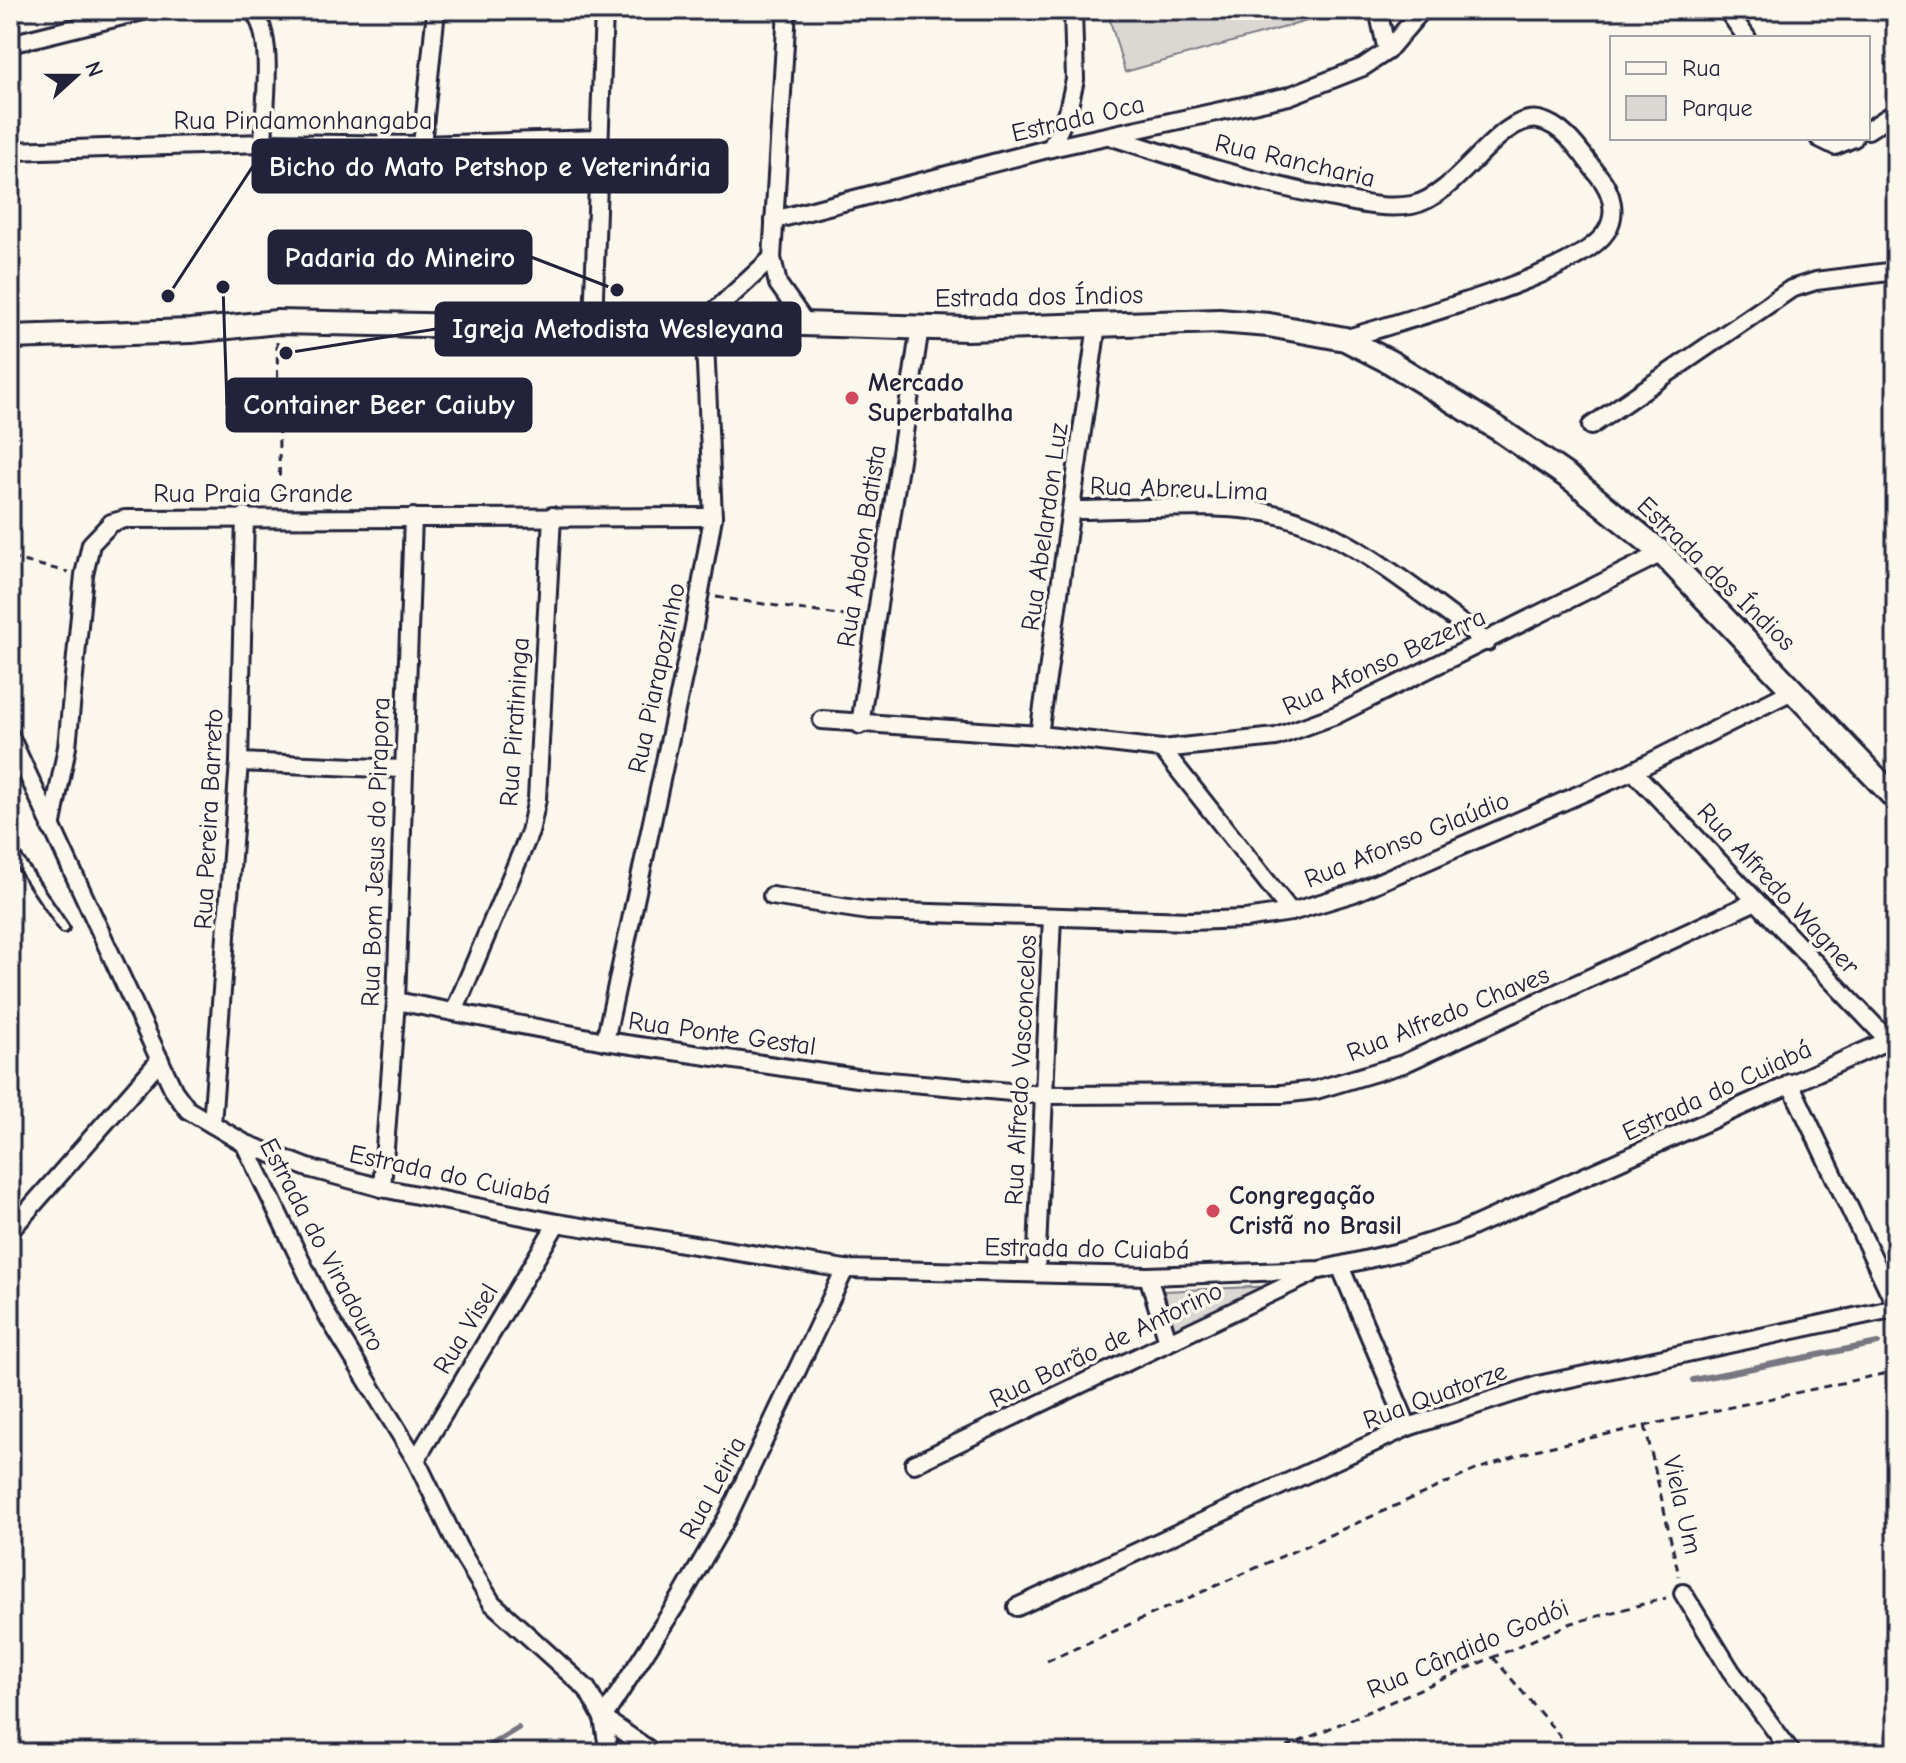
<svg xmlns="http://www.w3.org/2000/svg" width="1906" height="1763" font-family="'Comic Neue',sans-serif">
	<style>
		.green { fill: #dbd8d3; stroke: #7e7d87; stroke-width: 2 }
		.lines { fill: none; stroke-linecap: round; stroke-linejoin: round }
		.stream { stroke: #787681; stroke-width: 6 }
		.lane-casing { stroke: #22223b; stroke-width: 14 }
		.street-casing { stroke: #22223b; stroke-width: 22 }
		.secondary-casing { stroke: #22223b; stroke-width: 28 }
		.path { stroke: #22223b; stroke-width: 3; stroke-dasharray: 8 6; stroke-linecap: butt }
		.lane { stroke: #fbf7ec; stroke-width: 8 }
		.street { stroke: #fbf7ec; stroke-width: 16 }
		.secondary { stroke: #fbf7ec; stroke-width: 22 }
		.poi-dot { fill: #d1495b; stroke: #fbf7ec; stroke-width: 3 }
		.labels { text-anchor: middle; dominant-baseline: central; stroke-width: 7; stroke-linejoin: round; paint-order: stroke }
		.street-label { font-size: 26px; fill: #22223b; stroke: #fbf7ec }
		.poi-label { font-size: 26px; font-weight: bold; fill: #22223b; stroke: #fbf7ec; text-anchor: start }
		.leader { fill: none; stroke: #22223b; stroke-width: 3 }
		.callout-dot { fill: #22223b; stroke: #fbf7ec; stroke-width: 3 }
		.callout { fill: #22223b; stroke: #22223b; stroke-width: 3 }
		.callout-label { font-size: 28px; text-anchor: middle; font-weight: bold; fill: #fff }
	</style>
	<rect width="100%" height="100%" fill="#fbf7ec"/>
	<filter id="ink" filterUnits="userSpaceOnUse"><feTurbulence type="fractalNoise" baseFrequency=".0125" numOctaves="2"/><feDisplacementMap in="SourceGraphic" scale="16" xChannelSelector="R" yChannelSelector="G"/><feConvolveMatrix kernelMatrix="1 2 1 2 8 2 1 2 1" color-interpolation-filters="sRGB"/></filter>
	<g filter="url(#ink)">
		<g class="green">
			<polygon points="1107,10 1338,10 1339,12 1125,72"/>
			<polygon points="1275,1286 1175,1333 1164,1291"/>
		</g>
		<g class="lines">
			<g class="stream">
				<polyline points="1693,1380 1878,1343"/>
				<polyline points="477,1753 518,1728"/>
			</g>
			<defs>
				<g id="lane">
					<polyline points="10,779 24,769"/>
					<polyline points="10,848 64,928"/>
				</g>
				<g id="street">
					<path d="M252,10c24,24 12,98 11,133"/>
					<polyline points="787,10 772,258 778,284 807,325"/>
					<polyline points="1378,10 1387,51"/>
					<polyline points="1727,10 1747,38"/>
					<polyline points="10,44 147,10"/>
					<polyline points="1868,130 1896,112"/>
					<path d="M1112,137c72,23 142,45 216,60 27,5 56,13 84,8 47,-9 86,-92 127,-85 27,6 44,36 60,56 13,16 19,38 7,56 -29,44 -206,89 -261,107"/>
					<polyline points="1819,138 1835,146 1854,138"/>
					<polyline points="422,145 436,10"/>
					<polyline points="1051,148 1068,110 1075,80 1073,10"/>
					<polyline points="10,151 263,143 422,145 597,139"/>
					<polyline points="774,220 1051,148 1289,96 1363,67 1387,51 1422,10"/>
					<polyline points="593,324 604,10"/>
					<polyline points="1591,426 1791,289 1816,281 1896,271"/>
					<path d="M1073,510c62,0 155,-10 213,7 74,22 138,81 201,125"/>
					<polyline points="822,720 1039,735 1162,749 1276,737 1336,715 1662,553"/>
					<polyline points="860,725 920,327"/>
					<polyline points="1039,735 1097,325"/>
					<polyline points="10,736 174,1091 188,1110 244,1143 308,1168 382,1188 557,1223 845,1269 1148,1276 1320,1270 1399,1252 1456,1234 1896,1037"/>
					<polyline points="1162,749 1291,912"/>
					<polyline points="239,762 402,769"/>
					<polyline points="1633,771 1888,1040"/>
					<polyline points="51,828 67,747 84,575 91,544 111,523 125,519 713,517"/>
					<polyline points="772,896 868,911 1190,921 1245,919 1291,912 1354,893 1633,771 1794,690"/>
					<polyline points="396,1001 605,1041 857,1078 1043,1095 1282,1094 1316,1090 1403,1064 1756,901"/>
					<polyline points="454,1012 530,832 537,799 552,516"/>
					<polyline points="605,1041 694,626 713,517 704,321 772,258"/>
					<polyline points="1790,1083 1896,1306"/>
					<polyline points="212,1124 239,762 245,516"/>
					<polyline points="244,1143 327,1315 416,1460 459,1549 492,1603 587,1689 603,1718 609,1753"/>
					<polyline points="382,1188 396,1001 413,517"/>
					<polyline points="10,1231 160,1060"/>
					<polyline points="1340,1266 1408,1427"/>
					<polyline points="1036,1273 1052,917"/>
					<polyline points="1148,1276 1168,1341"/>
					<polyline points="416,1460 557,1223"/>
					<polyline points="914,1464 1311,1274"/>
					<polyline points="1683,1593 1731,1671 1792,1753"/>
					<polyline points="1017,1607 1408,1427 1538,1385 1896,1308"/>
					<polyline points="603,1718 683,1594 728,1516 845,1269"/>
					<polyline points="603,1718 654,1753"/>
				</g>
				<polyline id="secondary" points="10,337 191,331 277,322 570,328 704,321 967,329 1219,321 1269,325 1345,339 1390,362 1500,430 1574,481 1662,553 1896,799"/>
			</defs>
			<use href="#lane" class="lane-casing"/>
			<use href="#street" class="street-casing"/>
			<use href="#secondary" class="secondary-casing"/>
			<g class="path">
				<polyline points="277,342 280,502"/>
				<polyline points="10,558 68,572"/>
				<polyline points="716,597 859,618"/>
				<polyline points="1645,1425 1679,1576"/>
				<polyline points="1493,1657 1574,1753"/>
				<polyline points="1047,1661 1478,1469 1535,1450 1896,1371"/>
				<polyline points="1273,1753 1572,1623 1666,1598"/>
			</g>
			<use href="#lane" class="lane"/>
			<use href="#street" class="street"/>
			<use href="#secondary" class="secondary"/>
		</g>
	</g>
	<g class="poi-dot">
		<circle cx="852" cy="398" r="8"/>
		<circle cx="1213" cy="1211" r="8"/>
	</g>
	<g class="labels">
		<g class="street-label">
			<text transform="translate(1078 119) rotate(-13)">Estrada Oca</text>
			<text x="303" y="121">Rua Pindamonhangaba</text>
			<text transform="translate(1295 161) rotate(13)">Rua Rancharia</text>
			<text transform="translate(1039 297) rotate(-1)">Estrada dos Índios</text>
			<text transform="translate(1179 489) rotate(2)">Rua Abreu Lima</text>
			<text x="253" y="494">Rua Praia Grande</text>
			<text transform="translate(1045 527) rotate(-82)">Rua Abelardon Luz</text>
			<text transform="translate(862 546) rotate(-81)">Rua Abdon Batista</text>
			<text transform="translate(1716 574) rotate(44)">Estrada dos Índios</text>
			<text transform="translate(1384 662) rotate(-25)">Rua Afonso Bezerra</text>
			<text transform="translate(657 678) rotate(-78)">Rua Piarapozinho</text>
			<text transform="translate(515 722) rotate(-86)">Rua Piratininga</text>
			<text transform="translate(209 819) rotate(-87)">Rua Pereira Barreto</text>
			<text transform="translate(1407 840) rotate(-22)">Rua Afonso Glaúdio</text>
			<text transform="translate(376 852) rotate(-88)">Rua Bom Jesus do Pirapora</text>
			<text transform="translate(1778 889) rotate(47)">Rua Alfredo Wagner</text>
			<text transform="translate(1448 1014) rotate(-22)">Rua Alfredo Chaves</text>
			<text transform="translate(722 1034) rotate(8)">Rua Ponte Gestal</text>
			<text transform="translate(1021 1070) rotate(-87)">Rua Alfredo Vasconcelos</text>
			<text transform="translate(1717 1091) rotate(-25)">Estrada do Cuiabá</text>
			<text transform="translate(450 1175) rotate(12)">Estrada do Cuiabá</text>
			<text transform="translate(322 1245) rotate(62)">Estrada do Viradouro</text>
			<text transform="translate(1087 1249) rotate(1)">Estrada do Cuiabá</text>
			<text transform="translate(466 1329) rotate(-59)">Rua Visel</text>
			<text transform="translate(1106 1345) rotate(-26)">Rua Barão de Antorino</text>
			<text transform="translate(1435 1396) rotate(-20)">Rua Quatorze</text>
			<text transform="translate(713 1488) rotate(-62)">Rua Leiria</text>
			<text transform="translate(1682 1505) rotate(77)">Viela Um</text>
			<text transform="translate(1468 1649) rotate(-23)">Rua Cândido Godói</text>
		</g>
		<g class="poi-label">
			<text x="868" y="383">Mercado<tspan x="868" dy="30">Superbatalha</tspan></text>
			<text x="1229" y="1196">Congregação<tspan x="1229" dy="30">Cristã no Brasil</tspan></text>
		</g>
	</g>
	<path class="leader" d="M168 296L253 166M617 290L531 257M286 353L436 329M223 287L227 405"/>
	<g class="callout-dot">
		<circle cx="168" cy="296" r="8"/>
		<circle cx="617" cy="290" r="8"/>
		<circle cx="286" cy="353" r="8"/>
		<circle cx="223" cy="287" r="8"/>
	</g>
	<g class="callout">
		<rect x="253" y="140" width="474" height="52" rx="8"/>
		<rect x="269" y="231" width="262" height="52" rx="8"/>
		<rect x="436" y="303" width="364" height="52" rx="8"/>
		<rect x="227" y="379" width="304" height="52" rx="8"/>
	</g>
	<g class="callout-label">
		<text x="490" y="176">Bicho do Mato Petshop e Veterinária</text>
		<text x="400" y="267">Padaria do Mineiro</text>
		<text x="618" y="338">Igreja Metodista Wesleyana</text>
		<text x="379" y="414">Container Beer Caiuby</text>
	</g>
	<rect width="1906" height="1763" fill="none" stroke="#fbf7ec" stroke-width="40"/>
	<rect x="20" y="20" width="1866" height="1723" fill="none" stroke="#22223b" stroke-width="3" filter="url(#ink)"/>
	<rect x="1610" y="36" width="260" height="104" fill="#fbf7ec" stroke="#a4a2a5" stroke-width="2"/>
	<rect x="1626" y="62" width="40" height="12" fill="#fbf7ec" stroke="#a4a2a5" stroke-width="2"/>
	<text x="1682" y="76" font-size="24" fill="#22223b">Rua</text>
	<rect x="1626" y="96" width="40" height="24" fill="#dbd8d3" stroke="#a4a2a5" stroke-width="2"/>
	<text x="1682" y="116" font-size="24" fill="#22223b">Parque</text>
	<g transform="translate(76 76) rotate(69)" stroke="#fbf7ec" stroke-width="6" paint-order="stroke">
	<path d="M0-6L14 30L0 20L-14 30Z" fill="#22223b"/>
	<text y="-12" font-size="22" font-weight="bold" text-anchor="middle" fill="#22223b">N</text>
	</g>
</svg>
